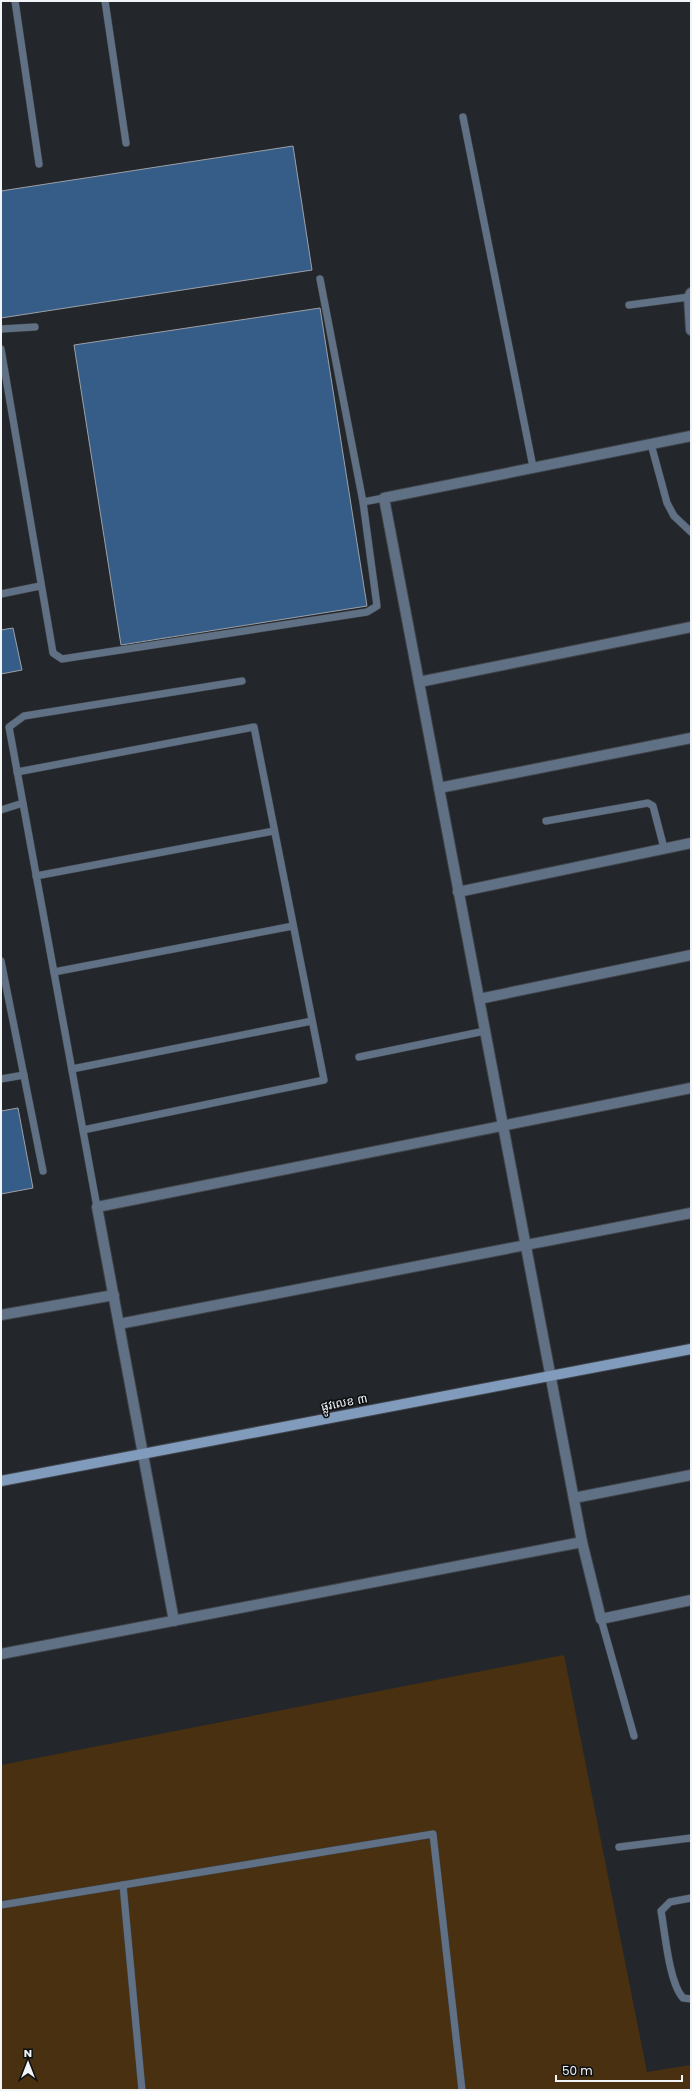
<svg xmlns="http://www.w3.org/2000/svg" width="692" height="2091" font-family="Poppins,'Noto Sans Khmer',sans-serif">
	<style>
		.green { fill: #483010 }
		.building { fill: #365c88; stroke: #9ca1a7 }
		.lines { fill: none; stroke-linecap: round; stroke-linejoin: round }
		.lane-casing { stroke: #404449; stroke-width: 8 }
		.street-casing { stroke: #404449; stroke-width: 12 }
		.secondary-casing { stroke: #404449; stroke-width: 12 }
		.lane { stroke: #607186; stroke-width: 7 }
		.street { stroke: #607186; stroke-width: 10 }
		.secondary { stroke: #809bbc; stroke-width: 10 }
		.labels { text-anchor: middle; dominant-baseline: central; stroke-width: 3.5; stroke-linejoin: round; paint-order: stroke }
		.street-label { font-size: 12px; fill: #f2f5f8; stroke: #0e1012 }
	</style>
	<rect width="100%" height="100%" fill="#23272c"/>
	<polygon class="green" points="564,1655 647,2072 691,2065 691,2090 1,2090 1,1765"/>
	<g class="building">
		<polygon points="293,146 312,270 1,318 1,191"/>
		<polygon points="320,308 367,606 121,645 74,345"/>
		<polygon points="13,628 22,670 1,674 1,630"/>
		<polygon points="18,1108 33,1188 1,1194 1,1111"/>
	</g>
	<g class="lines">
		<defs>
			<g id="lane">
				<polyline points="15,1 39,164"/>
				<polyline points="105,1 126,143"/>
				<polyline points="463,117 533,467"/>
				<polyline points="320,279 363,502"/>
				<polyline points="629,305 689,297"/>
				<polyline points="1,329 35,327"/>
				<polyline points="1,349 53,653 62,659 367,612 377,606 363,502 384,498"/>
				<polyline points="651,444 667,503 674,516 691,532"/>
				<polyline points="1,594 40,586"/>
				<polyline points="17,772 254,727 324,1080 83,1130"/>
				<polyline points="1,810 23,803"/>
				<polyline points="546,821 648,803 653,806 664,848"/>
				<polyline points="36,876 274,831"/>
				<polyline points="1,961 43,1171"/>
				<polyline points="54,972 293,926"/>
				<polyline points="359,1057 485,1031"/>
				<polyline points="72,1069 312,1021"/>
				<polyline points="1,1079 24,1075"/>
				<polyline points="97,1207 9,727 24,716 242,681"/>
				<polyline points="601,1619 634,1736"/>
				<polyline points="619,1847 691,1838"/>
				<polyline points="123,1885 142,2090"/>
				<path d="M691,1898l-21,4 -9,9c4,21 8,72 22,87l8,1"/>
				<polyline points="1,1905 433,1834 462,2090"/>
			</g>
			<g id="street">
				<polyline points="691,293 689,297 691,330"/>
				<polyline points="691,436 384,498 582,1542 601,1619 691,1600"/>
				<polyline points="419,682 691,627"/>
				<polyline points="439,788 691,738"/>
				<polyline points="458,892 691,843"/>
				<polyline points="479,999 691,955"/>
				<polyline points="1,1315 114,1295"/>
				<polyline points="119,1324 691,1213"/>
				<polyline points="574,1498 691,1475"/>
				<polyline points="174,1621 97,1207 691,1088"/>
				<polyline points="1,1654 582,1542"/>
			</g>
			<polyline id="secondary" points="1,1481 691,1349"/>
		</defs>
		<use href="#lane" class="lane-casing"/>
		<use href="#street" class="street-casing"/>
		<use href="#secondary" class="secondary-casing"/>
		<use href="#lane" class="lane"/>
		<use href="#street" class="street"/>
		<use href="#secondary" class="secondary"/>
	</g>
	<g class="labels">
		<g class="street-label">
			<text transform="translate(344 1402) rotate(-11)">ផ្លូវលេខ ៣</text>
		</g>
	</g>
	<rect width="692" height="2091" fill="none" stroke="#f2f5f8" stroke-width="4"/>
	<g transform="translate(28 2063)" stroke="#0e1012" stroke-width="3" paint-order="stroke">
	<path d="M0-3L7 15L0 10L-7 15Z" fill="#f2f5f8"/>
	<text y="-6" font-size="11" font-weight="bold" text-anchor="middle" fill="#f2f5f8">N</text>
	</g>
	<path d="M556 2075v6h126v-6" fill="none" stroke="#f2f5f8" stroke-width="2"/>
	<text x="562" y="2075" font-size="12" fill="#f2f5f8" stroke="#0e1012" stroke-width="3" paint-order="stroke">50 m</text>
</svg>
